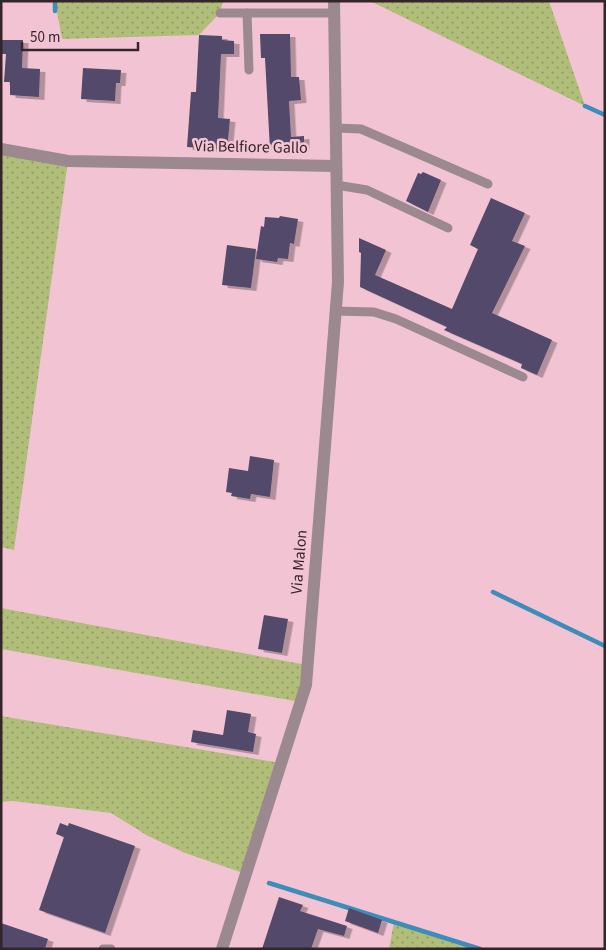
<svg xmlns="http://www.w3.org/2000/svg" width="606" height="950" font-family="'Source Sans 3',sans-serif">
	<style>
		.grass { fill: url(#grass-dots) }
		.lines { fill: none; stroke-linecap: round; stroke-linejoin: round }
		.stream { stroke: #3d8cba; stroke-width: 4.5 }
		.building { fill: #52486a; filter: url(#shadow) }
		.service { stroke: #9c898f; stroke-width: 9 }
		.minor { stroke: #9c898f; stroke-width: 12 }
		.tertiary { stroke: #9c898f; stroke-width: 12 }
		.labels { text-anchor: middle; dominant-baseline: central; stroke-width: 5; stroke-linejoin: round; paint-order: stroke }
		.street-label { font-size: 16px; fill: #35242a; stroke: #f2c4d3 }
	</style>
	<defs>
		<pattern id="grass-dots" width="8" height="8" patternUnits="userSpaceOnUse" patternTransform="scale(1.25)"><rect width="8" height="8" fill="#b1be7a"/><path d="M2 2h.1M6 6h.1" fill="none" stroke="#919a64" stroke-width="1.8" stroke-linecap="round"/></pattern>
		<filter id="shadow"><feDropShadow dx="5.5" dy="3" stdDeviation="0" flood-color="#0004"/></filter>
	</defs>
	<rect width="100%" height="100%" fill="#f2c4d3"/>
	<g class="grass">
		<polygon points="55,1 223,1 220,13 199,35 62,39"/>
		<polygon points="370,1 549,1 585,106"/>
		<polygon points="1,149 68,161 14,550 1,547"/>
		<polygon points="1,608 307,665 300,702 1,649"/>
		<polygon points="1,716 281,763 246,874 185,853 148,836 111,813 13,801 1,802"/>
		<polygon points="394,922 480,949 389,949"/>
	</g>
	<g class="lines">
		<g class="stream">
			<polyline points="55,1 55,11"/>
			<polyline points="585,106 605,115"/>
			<polyline points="493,592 605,646"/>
			<polyline points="269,883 480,949"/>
		</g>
	</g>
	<g class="building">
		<polygon points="260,34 290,34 291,77 299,77 301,100 289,101 291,137 304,136 304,148 270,150 265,58 261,58"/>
		<polygon points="199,35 222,36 222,40 234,41 234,54 221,54 218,118 230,119 227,150 187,147 191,92 196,92"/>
		<polygon points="1,40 23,40 22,68 40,69 39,97 10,95 10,82 4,82 6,54 1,54"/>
		<polygon points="83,68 121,70 120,83 116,83 115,101 81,99"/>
		<polygon points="423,172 441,180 428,212 406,201 418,173 421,174"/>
		<polygon points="491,198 525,213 512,241 525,246 492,313 552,340 537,375 521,368 522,364 444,330 447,327 360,287 361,253 359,252 359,238 386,250 375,275 452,309 478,249 470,245"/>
		<polygon points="280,216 298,219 294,244 290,243 288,259 278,258 277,262 256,259 261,226 264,227 265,217 279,218"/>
		<polygon points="227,245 256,249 251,288 222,285"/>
		<polygon points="250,456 274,460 270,497 251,494 250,499 231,496 232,493 226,492 229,468 248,471"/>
		<polygon points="264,615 288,619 282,653 258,649"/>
		<polygon points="227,710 251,714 248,732 256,734 253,752 191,742 193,730 223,735"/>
		<polygon points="60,823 68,826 69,823 135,846 105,933 39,910 64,837 56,834"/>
		<polygon points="279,897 303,905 300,911 347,926 344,936 318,929 311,949 262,949"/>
		<polygon points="349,908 382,920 378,933 345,921"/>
		<polygon points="1,923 48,939 45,949 1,949"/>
	</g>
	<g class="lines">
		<g class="service">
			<polyline points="220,13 334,13"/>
			<polyline points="247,13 249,70"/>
			<polyline points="336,128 361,129 488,184"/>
			<polyline points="336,185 367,190 448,228"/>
			<polyline points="335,311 374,312 396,319 523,377"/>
			<polyline points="103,949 111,949"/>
		</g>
		<polyline class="minor" points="1,149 68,161 336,166"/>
		<polyline class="tertiary" points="222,949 306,685 338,282 334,1"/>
	</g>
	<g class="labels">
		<g class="street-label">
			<text transform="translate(251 147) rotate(1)">Via Belfiore Gallo</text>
			<text transform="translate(299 562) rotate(-85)">Via Malon</text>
		</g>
	</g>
	<rect width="606" height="950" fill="none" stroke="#35242a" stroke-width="5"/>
	<path d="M22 42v8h116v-8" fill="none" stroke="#35242a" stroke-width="2.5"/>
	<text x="30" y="42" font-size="15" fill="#35242a" stroke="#f2c4d3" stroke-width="4" paint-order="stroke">50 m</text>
</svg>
